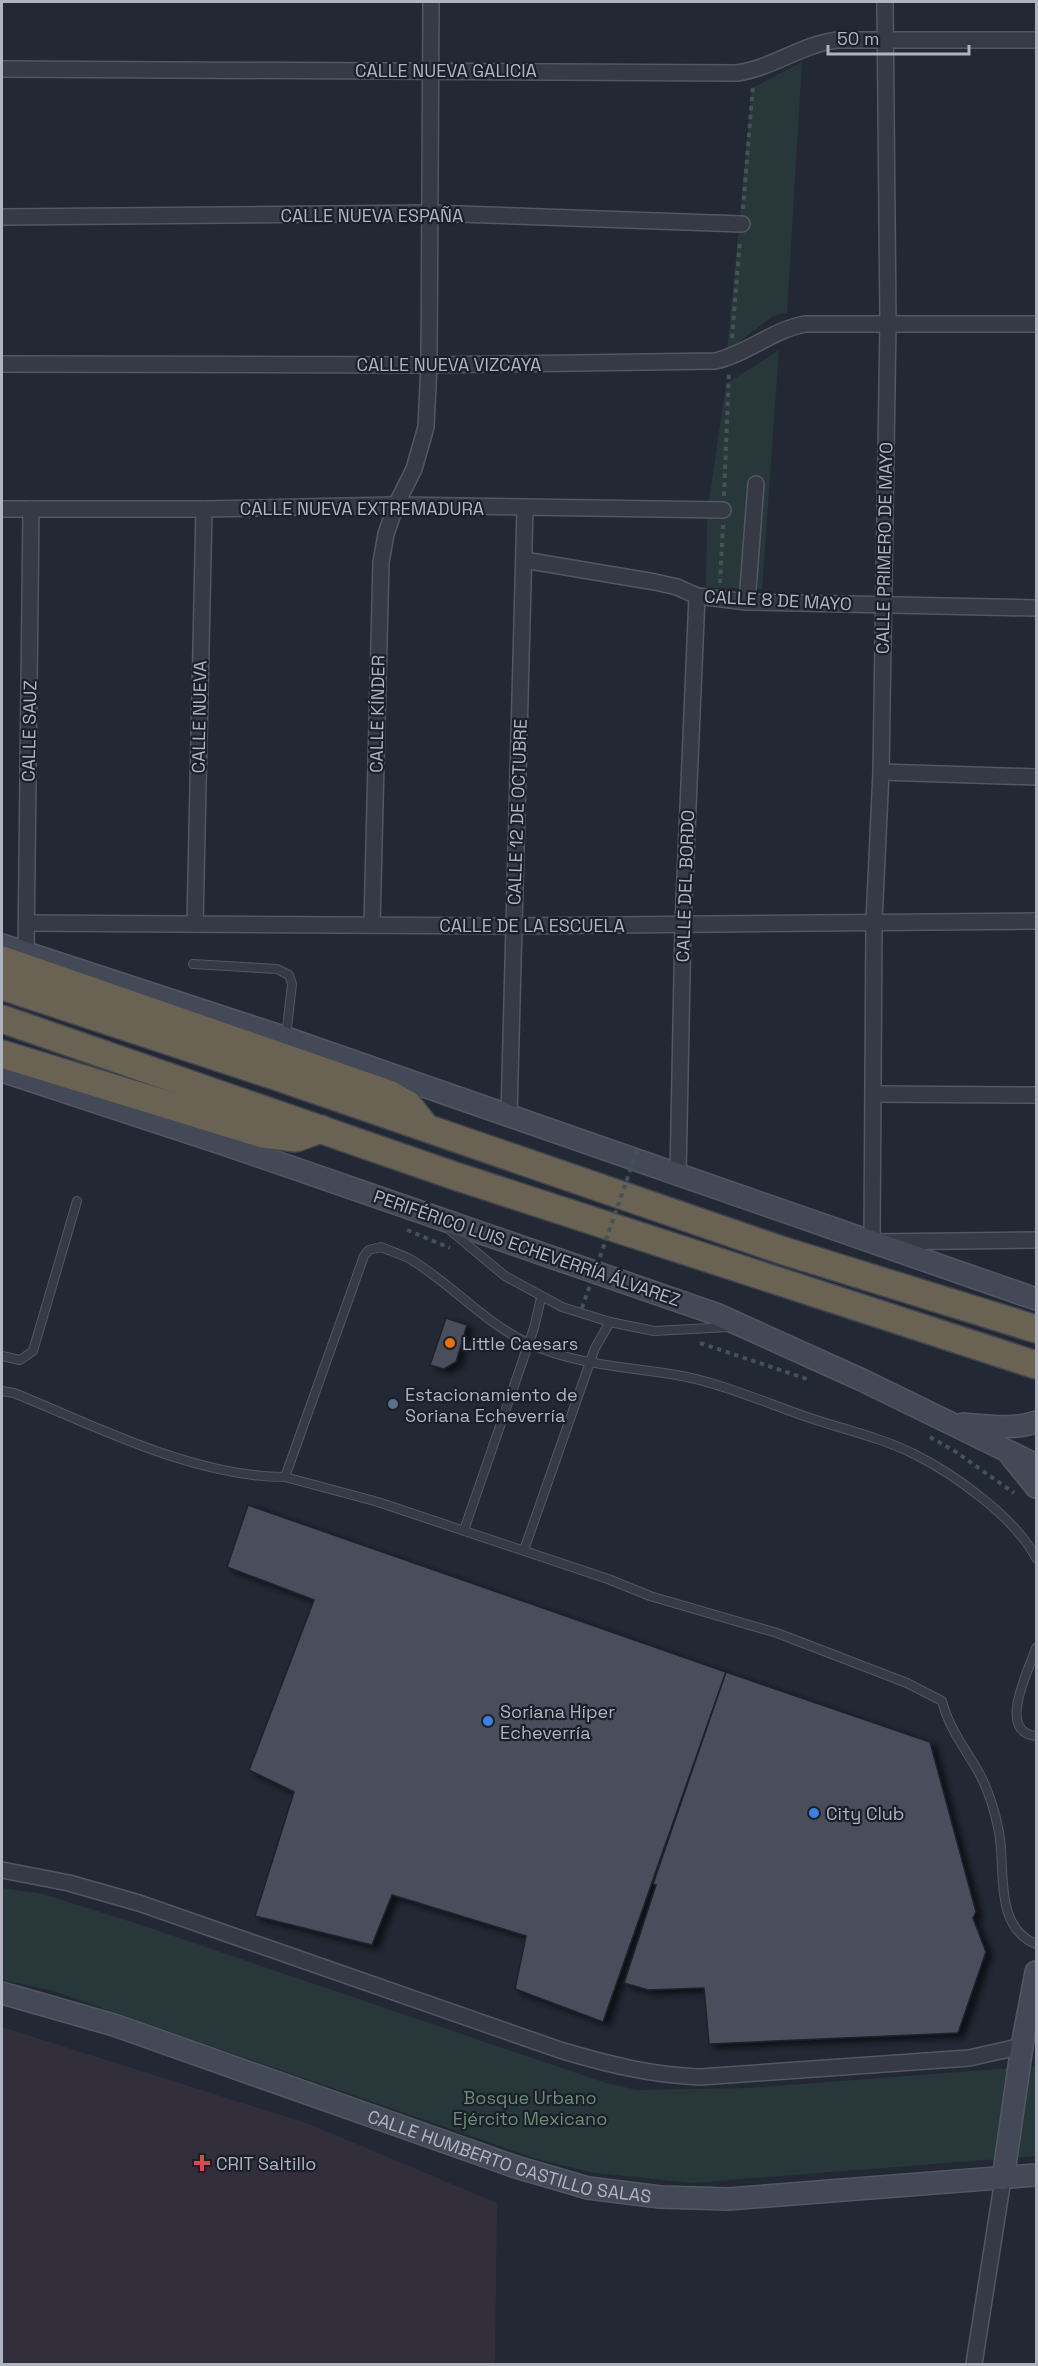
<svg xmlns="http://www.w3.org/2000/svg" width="1038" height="2366" font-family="'Space Grotesk',sans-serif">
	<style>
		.medical { fill: #322f3a }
		.green { fill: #283739 }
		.building { fill: #484e5c; stroke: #1d212b; stroke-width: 1.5; filter: url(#shadow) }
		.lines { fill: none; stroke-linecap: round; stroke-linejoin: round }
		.lane-casing { stroke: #535762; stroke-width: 10 }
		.street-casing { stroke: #535762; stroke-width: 18 }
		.secondary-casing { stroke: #535762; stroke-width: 24 }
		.highway-casing { stroke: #40444f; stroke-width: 30 }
		.path { stroke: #455256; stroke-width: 4; stroke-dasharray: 4.5 4.5; stroke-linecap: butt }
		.lane { stroke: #353a45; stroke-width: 8 }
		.street { stroke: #353a45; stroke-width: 15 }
		.secondary { stroke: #444957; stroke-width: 21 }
		.highway { stroke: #6a6353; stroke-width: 27 }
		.path-bridge { stroke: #455256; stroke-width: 4; stroke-dasharray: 4.5 4.5; stroke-linecap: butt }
		.food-dot { fill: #e8710a; stroke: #1b1f29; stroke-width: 2 }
		.service-dot { fill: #5c6f8a; stroke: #1b1f29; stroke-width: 2 }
		.shop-dot { fill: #3f7fe0; stroke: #1b1f29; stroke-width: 2 }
		.health-dot { fill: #e0444e; stroke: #1b1f29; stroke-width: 2 }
		.labels { text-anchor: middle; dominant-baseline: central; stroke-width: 4.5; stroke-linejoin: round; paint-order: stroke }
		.street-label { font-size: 18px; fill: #b0b4c1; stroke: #1b1f29 }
		.poi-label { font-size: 18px; fill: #b0b4c1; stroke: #1b1f29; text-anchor: start }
		.park-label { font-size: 18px; fill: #6a8e77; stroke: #1b1f29 }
	</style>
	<defs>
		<filter id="shadow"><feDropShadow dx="6" dy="4" stdDeviation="3" flood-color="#0009"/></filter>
	</defs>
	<rect width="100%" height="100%" fill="#222834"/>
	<polygon class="medical" points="2,2027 309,2124 497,2203 495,2364 2,2364"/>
	<g class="green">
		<polygon points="802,62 787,313 773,316 727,351 752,88"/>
		<polygon points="779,350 762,589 706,588 707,515 726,384"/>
		<polygon points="2,1888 43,1894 135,1923 606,2083 637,2090 749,2088 1036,2066 1036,2156 692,2183 594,2173 540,2160 50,1990 2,1980"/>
	</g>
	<g class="building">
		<polygon points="446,1318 467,1325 456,1362 444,1369 430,1365"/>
		<polygon points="248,1505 726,1672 603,2022 515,1989 526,1936 392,1895 372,1945 255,1916 294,1792 249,1770 314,1600 227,1567"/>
		<polygon points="726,1672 930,1742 976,1912 973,1918 986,1952 958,2033 709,2044 704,1988 648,1990 624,1983 656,1885 653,1884"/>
	</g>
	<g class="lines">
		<defs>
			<g id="lane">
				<polyline points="193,964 277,969 289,975 292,984 286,1037"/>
				<polyline points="451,1231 505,1276 562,1307 610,1322 654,1331 729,1327"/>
				<polyline points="2,1356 20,1360 33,1351 77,1201"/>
				<path d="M2,1391l12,2c84,34 180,84 271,84"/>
				<polyline points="464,1530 534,1328 541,1298"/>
				<polyline points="524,1550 595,1348 610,1322"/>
				<path d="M1036,1558c-21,-41 -82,-84 -122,-104 -34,-17 -72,-25 -107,-37 -43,-15 -86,-34 -130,-42 -50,-8 -102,-10 -149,-32 -45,-21 -76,-59 -118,-84 -9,-5 -20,-8 -29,-12l-12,3 -5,6 -79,221 93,25 230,77 42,17 127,37 130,50 35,18c7,27 22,46 36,70 10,18 17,40 21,61 7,35 -6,95 37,112"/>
				<path d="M1036,1648c-7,22 -40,84 0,88"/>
			</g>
			<g id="street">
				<polyline points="885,2 888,323 881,772 874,922 872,1242 1036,1240"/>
				<path d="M2,69l735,4c36,-5 65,-29 101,-33h198"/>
				<polyline points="2,217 430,213 742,224"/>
				<path d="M2,364l427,1 286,-4c32,-7 57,-31 90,-37h231"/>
				<polyline points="2,509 204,509 396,505 723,510"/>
				<polyline points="524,560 655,582 677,587 697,596 747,602 1036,608"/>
				<polyline points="747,602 756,484"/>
				<polyline points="881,772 1036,777"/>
				<polyline points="27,923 513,926 1036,921"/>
				<polyline points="195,924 204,509"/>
				<polyline points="372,925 381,562 386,534 396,505 414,469 426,427 429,365 431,2"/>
				<polyline points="26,953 31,509"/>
				<polyline points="873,1094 1036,1095"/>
				<polyline points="509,1115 525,508"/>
				<polyline points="678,1175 683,925 697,596"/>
				<path d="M2,1870l67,13 70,20 421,147c47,14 90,25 140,27l269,-19 53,-12"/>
				<polyline points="974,2364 1003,2179"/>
			</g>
			<g id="secondary">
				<polyline points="2,945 286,1038 1036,1299"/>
				<polyline points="2,1071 221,1143 716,1314 862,1380 1036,1465"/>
				<path d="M963,1424c25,2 50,6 73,-2"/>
				<polyline points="1011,1456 1036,1487"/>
				<path id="s1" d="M2,1993l112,32 402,142 72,21 72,9 68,2 308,-24"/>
				<polyline points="1003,2179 1022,2046 1036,1972"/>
			</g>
			<g id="highway">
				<polyline points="2,960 389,1094 408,1105 424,1125"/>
				<polyline points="2,986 275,1076 781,1250 1036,1329"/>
				<polyline points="2,1019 452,1175 1036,1365"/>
				<polyline points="2,1054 263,1134 296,1138 321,1129"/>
			</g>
		</defs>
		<use href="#lane" class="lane-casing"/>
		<use href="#street" class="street-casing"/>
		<use href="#secondary" class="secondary-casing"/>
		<use href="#highway" class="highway-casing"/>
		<g class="path">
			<polyline points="743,209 753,85"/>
			<polyline points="732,338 740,240"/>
			<polyline points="724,496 729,372"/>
			<polyline points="720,583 723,525"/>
			<polyline points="407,1230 450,1248"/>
			<polyline points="700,1343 807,1379"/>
			<polyline points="930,1437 956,1452 1014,1493"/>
		</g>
		<use href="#lane" class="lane"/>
		<use href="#street" class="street"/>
		<use href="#secondary" class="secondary"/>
		<use href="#highway" class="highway"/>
		<polyline class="path-bridge" points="582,1308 637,1151"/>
	</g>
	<circle class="food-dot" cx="450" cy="1343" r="6"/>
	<circle class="service-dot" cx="393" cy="1404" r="6"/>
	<g class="shop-dot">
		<circle cx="488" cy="1721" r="6"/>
		<circle cx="814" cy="1813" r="6"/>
	</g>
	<path class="health-dot" d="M199 2154h6v6h6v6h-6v6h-6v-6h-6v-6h6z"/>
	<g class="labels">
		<g class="street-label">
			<text x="446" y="70">CALLE NUEVA GALICIA</text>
			<text x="372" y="215">CALLE NUEVA ESPAÑA</text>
			<text x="449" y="364">CALLE NUEVA VIZCAYA</text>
			<text x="362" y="508">CALLE NUEVA EXTREMADURA</text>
			<text transform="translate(884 548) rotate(-89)">CALLE PRIMERO DE MAYO</text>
			<text transform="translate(778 600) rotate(3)">CALLE 8 DE MAYO</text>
			<text transform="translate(377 714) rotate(-89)">CALLE KÍNDER</text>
			<text transform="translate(199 717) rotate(-89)">CALLE NUEVA</text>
			<text transform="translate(29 731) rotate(-89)">CALLE SAUZ</text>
			<text transform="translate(517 812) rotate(-88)">CALLE 12 DE OCTUBRE</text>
			<text transform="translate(685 886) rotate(-88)">CALLE DEL BORDO</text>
			<text x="532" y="925">CALLE DE LA ESCUELA</text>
			<text transform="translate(527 1248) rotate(19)">PERIFÉRICO LUIS ECHEVERRÍA ÁLVAREZ</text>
			<text stroke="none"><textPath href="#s1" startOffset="534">CALLE HUMBERTO CASTILLO SALAS</textPath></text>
		</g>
		<g class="poi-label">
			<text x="462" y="1343">Little Caesars</text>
			<text x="405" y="1394">Estacionamiento de<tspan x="405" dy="21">Soriana Echeverría</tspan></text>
			<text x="500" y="1711">Soriana Híper<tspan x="500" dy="21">Echeverría</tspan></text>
			<text x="826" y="1813">City Club</text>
			<text x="216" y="2163">CRIT Saltillo</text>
		</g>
		<g class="park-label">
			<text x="530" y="2097">Bosque Urbano<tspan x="530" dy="21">Ejército Mexicano</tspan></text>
		</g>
	</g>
	<rect width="1038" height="2366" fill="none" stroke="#b0b4c1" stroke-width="6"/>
	<path d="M828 45v9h141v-9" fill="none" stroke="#b0b4c1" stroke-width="3"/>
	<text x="837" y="45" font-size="18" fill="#b0b4c1" stroke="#1b1f29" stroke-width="4.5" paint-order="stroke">50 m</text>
</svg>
